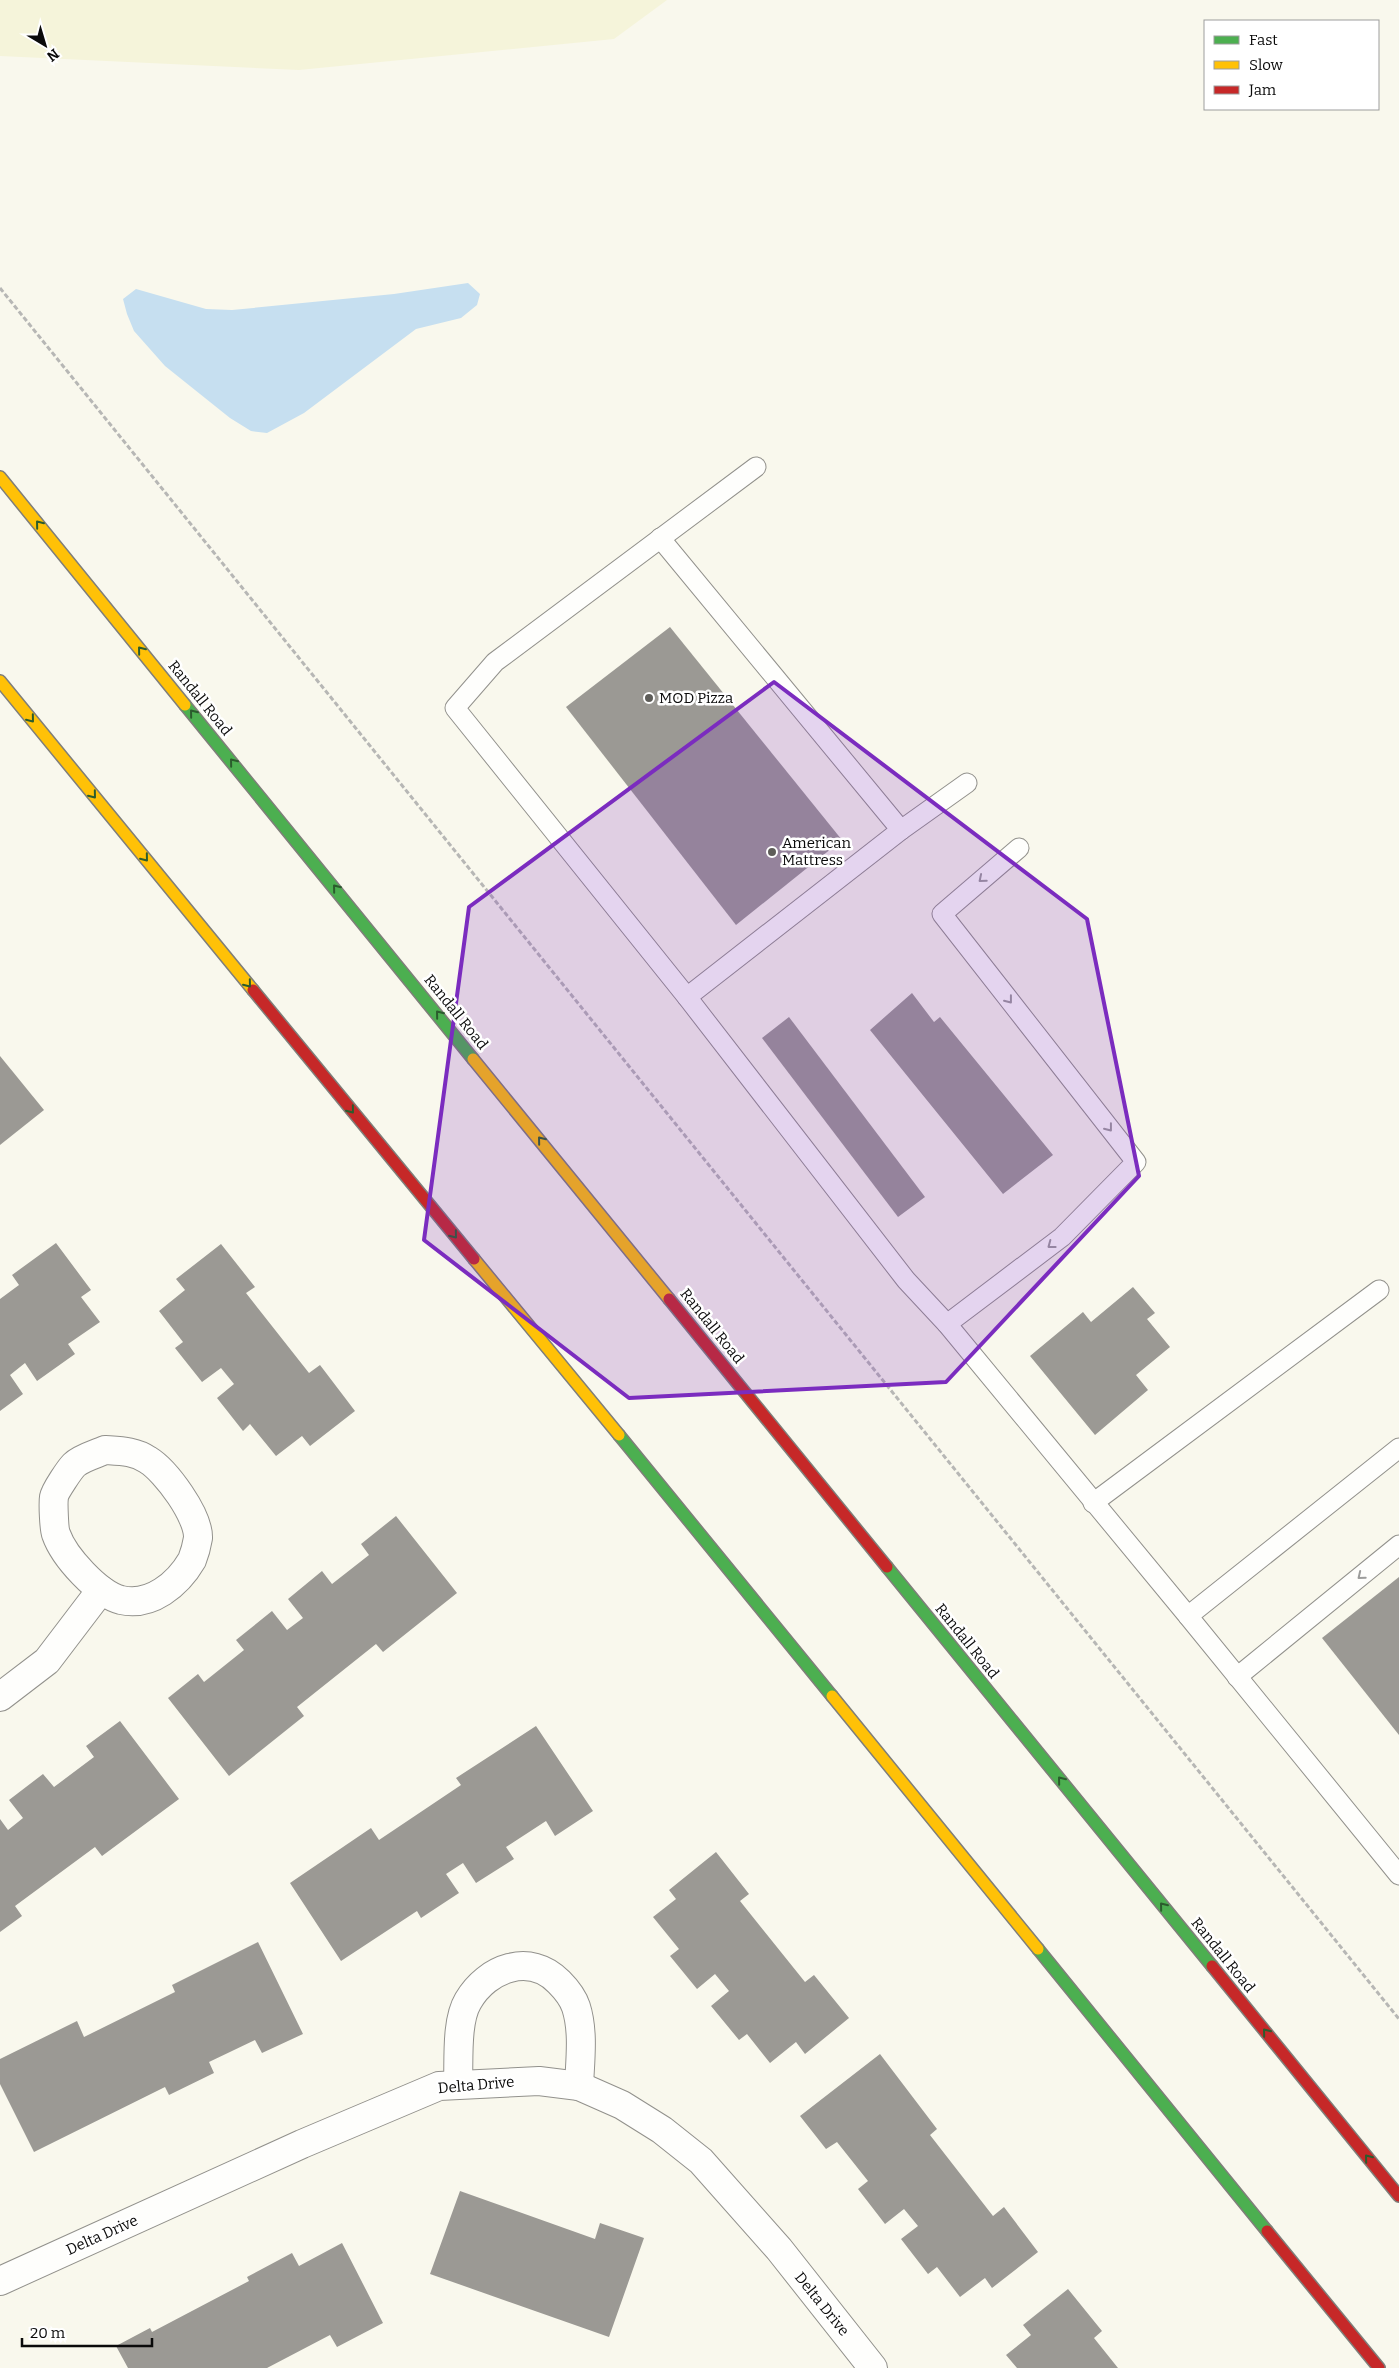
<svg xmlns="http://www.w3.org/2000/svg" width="1399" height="2368" font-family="Bitter,serif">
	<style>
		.farmland { fill: #f5f4da }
		.water { fill: #c6dff0 }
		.building { fill: #9b9994 }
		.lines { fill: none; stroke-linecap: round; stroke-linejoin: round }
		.lane-casing { stroke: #92918c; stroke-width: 21 }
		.street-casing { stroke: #92918c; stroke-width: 30 }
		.fast-casing { stroke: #7f7e7a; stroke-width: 14 }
		.slow-casing { stroke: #7f7e7a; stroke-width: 14 }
		.jam-casing { stroke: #7f7e7a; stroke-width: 14 }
		.path { stroke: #b7b7b5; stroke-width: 3; stroke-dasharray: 5 2.5; stroke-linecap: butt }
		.lane { stroke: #fefefc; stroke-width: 19 }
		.street { stroke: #fefefc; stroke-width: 28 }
		.fast { stroke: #4caf50; stroke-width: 11 }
		.slow { stroke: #ffc107; stroke-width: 11 }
		.jam { stroke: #c62828; stroke-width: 11 }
		.oneway { stroke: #2b5c2d }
		.oneway2 { stroke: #9c9c9b }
		.marked { fill: #7b2cbf; fill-opacity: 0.2; stroke: #7b2cbf; stroke-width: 4; stroke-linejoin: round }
		.poi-dot { fill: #5e5d59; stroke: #fff; stroke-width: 2 }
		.labels { text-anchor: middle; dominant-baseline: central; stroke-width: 5; stroke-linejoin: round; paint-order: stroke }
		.street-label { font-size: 15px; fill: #0a0a0a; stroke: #fff }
		.poi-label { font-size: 15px; fill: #0a0a0a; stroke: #fff; text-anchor: start }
	</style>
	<rect width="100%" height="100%" fill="#f9f8ed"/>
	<polygon class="farmland" points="0,0 667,0 614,39 299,70 0,56"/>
	<polygon class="water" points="468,283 480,294 477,305 461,318 416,329 304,413 267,433 251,431 230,418 165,366 134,331 127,314 123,299 136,289 206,309 232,310 394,294"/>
	<g class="building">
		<polygon points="670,627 842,840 736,925 566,707"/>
		<polygon points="912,993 934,1022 940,1017 1053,1155 1003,1194 870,1030"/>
		<polygon points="789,1017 925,1197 898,1217 762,1038"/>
		<polygon points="0,1056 44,1110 0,1145"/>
		<polygon points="56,1243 91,1290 81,1297 100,1322 68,1344 75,1354 37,1381 25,1363 10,1375 23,1394 0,1411 0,1299 19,1285 12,1275"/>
		<polygon points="221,1244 255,1287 246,1293 309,1373 320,1365 355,1411 310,1446 302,1436 276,1456 250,1424 243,1431 217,1398 234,1384 221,1368 202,1382 175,1348 183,1342 159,1311 185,1290 176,1279"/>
		<polygon points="1133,1287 1155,1313 1147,1319 1170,1347 1136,1375 1148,1390 1095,1435 1030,1356 1083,1312 1091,1322"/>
		<polygon points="396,1516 457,1593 383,1652 376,1644 297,1707 304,1716 229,1776 168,1698 198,1674 204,1682 244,1650 236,1640 272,1611 287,1630 303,1618 288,1599 322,1571 332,1584 369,1555 361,1544"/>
		<polygon points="1399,1577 1399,1735 1322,1638"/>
		<polygon points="120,1721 179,1799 102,1856 95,1847 15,1906 22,1916 0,1932 0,1819 8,1830 23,1818 9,1800 43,1774 54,1787 94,1757 86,1746"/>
		<polygon points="536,1726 593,1811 555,1836 546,1821 506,1847 514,1859 476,1883 463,1863 446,1874 459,1893 421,1918 417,1911 341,1961 290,1883 371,1828 379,1840 461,1785 456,1778"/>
		<polygon points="716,1852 749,1894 740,1901 805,1982 814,1975 849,2018 805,2054 796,2042 770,2063 747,2034 739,2040 711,2006 729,1991 715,1974 697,1989 670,1956 679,1949 653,1917 676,1899 669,1890"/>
		<polygon points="258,1942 303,2034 262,2053 255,2040 209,2062 214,2073 169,2095 165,2087 34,2152 0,2084 0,2059 77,2021 84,2037 175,1992 172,1985"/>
		<polygon points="880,2054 937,2129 930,2135 993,2216 1004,2207 1038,2252 992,2288 985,2278 960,2297 937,2267 928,2274 901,2239 918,2226 904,2209 885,2224 858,2189 868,2181 837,2142 826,2149 800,2116"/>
		<polygon points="460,2191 595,2239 600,2223 644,2238 609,2337 430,2274"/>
		<polygon points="342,2243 383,2323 337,2347 330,2335 267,2368 128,2368 116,2346 150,2328 152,2332 249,2281 247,2277 292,2253 299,2266"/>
		<polygon points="1068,2289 1102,2331 1094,2338 1118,2368 1017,2368 1006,2355 1031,2335 1023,2325"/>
	</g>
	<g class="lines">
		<defs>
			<g id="lane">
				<polyline points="756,467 495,662 455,708 687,997 906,1280 947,1324 1188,1616"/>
				<polyline points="660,538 901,830 967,783"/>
				<polyline points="687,997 901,830"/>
				<polyline points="947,1324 1062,1237 1136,1162 942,914 1019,848"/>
				<polyline points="1399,1448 1188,1616 1399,1875"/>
				<polyline points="1093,1503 1379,1290"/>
				<polyline points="1237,1677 1399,1545"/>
			</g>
			<g id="street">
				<path d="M105,1450c15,1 30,1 43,10 18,11 51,56 50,78 -1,6 -4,17 -6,22 -14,24 -41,47 -71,40 -23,-6 -57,-43 -65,-66 -2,-5 -3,-31 -2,-37 1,-6 16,-28 20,-32 7,-7 22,-11 31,-15z"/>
				<polyline points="0,1697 47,1661 101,1590"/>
				<path d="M458,2083c1,-23 -2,-62 10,-82 19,-33 62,-49 91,-19 7,7 14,16 17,25 8,25 4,54 3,79"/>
				<polyline points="0,2281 302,2144 439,2086 539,2081 579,2086 622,2105 662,2130 701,2161 779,2249 873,2368"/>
			</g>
			<g id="fast">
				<polyline points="185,705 473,1059"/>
				<polyline points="619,1435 832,1696"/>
				<polyline points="887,1567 1212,1966"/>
				<polyline points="1038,1949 1267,2231"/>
			</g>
			<g id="slow">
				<polyline points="0,477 185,705"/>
				<polyline points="0,681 253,990"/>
				<polyline points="473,1059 669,1299"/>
				<polyline points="474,1259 619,1435"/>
				<polyline points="832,1696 1038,1949"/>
			</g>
			<g id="jam">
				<polyline points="253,990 474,1259"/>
				<polyline points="669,1299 887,1567"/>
				<polyline points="1212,1966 1399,2196"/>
				<polyline points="1267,2231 1379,2368"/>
			</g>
		</defs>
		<use href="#lane" class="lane-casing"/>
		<use href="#street" class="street-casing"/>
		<use href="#fast" class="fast-casing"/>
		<use href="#slow" class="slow-casing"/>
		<use href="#jam" class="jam-casing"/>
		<polyline class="path" points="0,288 1399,2019"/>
		<use href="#lane" class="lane"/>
		<use href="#street" class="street"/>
		<use href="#fast" class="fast"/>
		<use href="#slow" class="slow"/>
		<use href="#jam" class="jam"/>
	</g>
	<defs><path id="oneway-chevron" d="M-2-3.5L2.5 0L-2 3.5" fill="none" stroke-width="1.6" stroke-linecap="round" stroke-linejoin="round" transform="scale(1.25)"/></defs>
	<g class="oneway">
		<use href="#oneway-chevron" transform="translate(39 524) rotate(-129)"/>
		<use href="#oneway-chevron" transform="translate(141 650) rotate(-129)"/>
		<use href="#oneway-chevron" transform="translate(193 713) rotate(-129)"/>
		<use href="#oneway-chevron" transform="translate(31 719) rotate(51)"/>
		<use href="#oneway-chevron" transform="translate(233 762) rotate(-129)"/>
		<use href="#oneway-chevron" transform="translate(93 795) rotate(51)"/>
		<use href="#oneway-chevron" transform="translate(145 858) rotate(51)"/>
		<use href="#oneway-chevron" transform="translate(336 888) rotate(-129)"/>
		<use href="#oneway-chevron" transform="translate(248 984) rotate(51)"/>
		<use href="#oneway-chevron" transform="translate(439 1014) rotate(-129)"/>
		<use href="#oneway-chevron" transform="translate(351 1110) rotate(51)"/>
		<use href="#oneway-chevron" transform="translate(541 1140) rotate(-129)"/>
		<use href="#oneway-chevron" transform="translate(454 1235) rotate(51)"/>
		<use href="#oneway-chevron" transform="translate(1061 1780) rotate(-129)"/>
		<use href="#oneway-chevron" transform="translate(1163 1906) rotate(-129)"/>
		<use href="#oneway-chevron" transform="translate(1266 2032) rotate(-129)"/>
		<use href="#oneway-chevron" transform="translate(1368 2158) rotate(-129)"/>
	</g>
	<g class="oneway2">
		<use href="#oneway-chevron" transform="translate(982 879) rotate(140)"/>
		<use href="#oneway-chevron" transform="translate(1009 1000) rotate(52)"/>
		<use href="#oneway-chevron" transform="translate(1109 1128) rotate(52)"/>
		<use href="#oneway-chevron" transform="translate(1051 1245) rotate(143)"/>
		<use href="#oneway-chevron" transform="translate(1361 1576) rotate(141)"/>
	</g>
	<path class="marked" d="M774,682l313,237 52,257 -193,206 -317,16 -205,-158 45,-333z"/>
	<g class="poi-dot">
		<circle cx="649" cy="698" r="5"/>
		<circle cx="772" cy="852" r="5"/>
	</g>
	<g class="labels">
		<g class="street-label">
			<text transform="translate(200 698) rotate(51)">Randall Road</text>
			<text transform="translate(456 1012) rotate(51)">Randall Road</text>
			<text transform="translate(712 1326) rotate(51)">Randall Road</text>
			<text transform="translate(967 1641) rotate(51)">Randall Road</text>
			<text transform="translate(1223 1955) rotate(51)">Randall Road</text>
			<text transform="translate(476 2085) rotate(-5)">Delta Drive</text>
			<text transform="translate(102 2235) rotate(-24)">Delta Drive</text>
			<text transform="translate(822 2304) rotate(51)">Delta Drive</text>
		</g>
		<g class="poi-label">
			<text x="659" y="698">MOD Pizza</text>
			<text x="782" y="843">American<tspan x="782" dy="17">Mattress</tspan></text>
		</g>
	</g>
	<rect x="1204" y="20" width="175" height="90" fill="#ffffff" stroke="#9d9d9d"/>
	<rect x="1214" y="36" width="25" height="8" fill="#4caf50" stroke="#9d9d9d"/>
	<text x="1249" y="45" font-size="15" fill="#0a0a0a">Fast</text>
	<rect x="1214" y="61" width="25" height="8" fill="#ffc107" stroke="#9d9d9d"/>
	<text x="1249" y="70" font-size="15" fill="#0a0a0a">Slow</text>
	<rect x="1214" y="86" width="25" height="8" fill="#c62828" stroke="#9d9d9d"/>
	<text x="1249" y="95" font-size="15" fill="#0a0a0a">Jam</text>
	<g transform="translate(45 45) rotate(142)" stroke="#ffffff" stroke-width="4" paint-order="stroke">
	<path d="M0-4L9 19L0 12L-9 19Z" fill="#0a0a0a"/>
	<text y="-8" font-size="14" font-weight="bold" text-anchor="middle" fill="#0a0a0a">N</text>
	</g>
	<path d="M22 2338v8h130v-8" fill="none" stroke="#0a0a0a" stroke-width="2.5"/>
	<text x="30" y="2338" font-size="15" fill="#0a0a0a" stroke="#ffffff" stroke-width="4" paint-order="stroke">20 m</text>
</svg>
